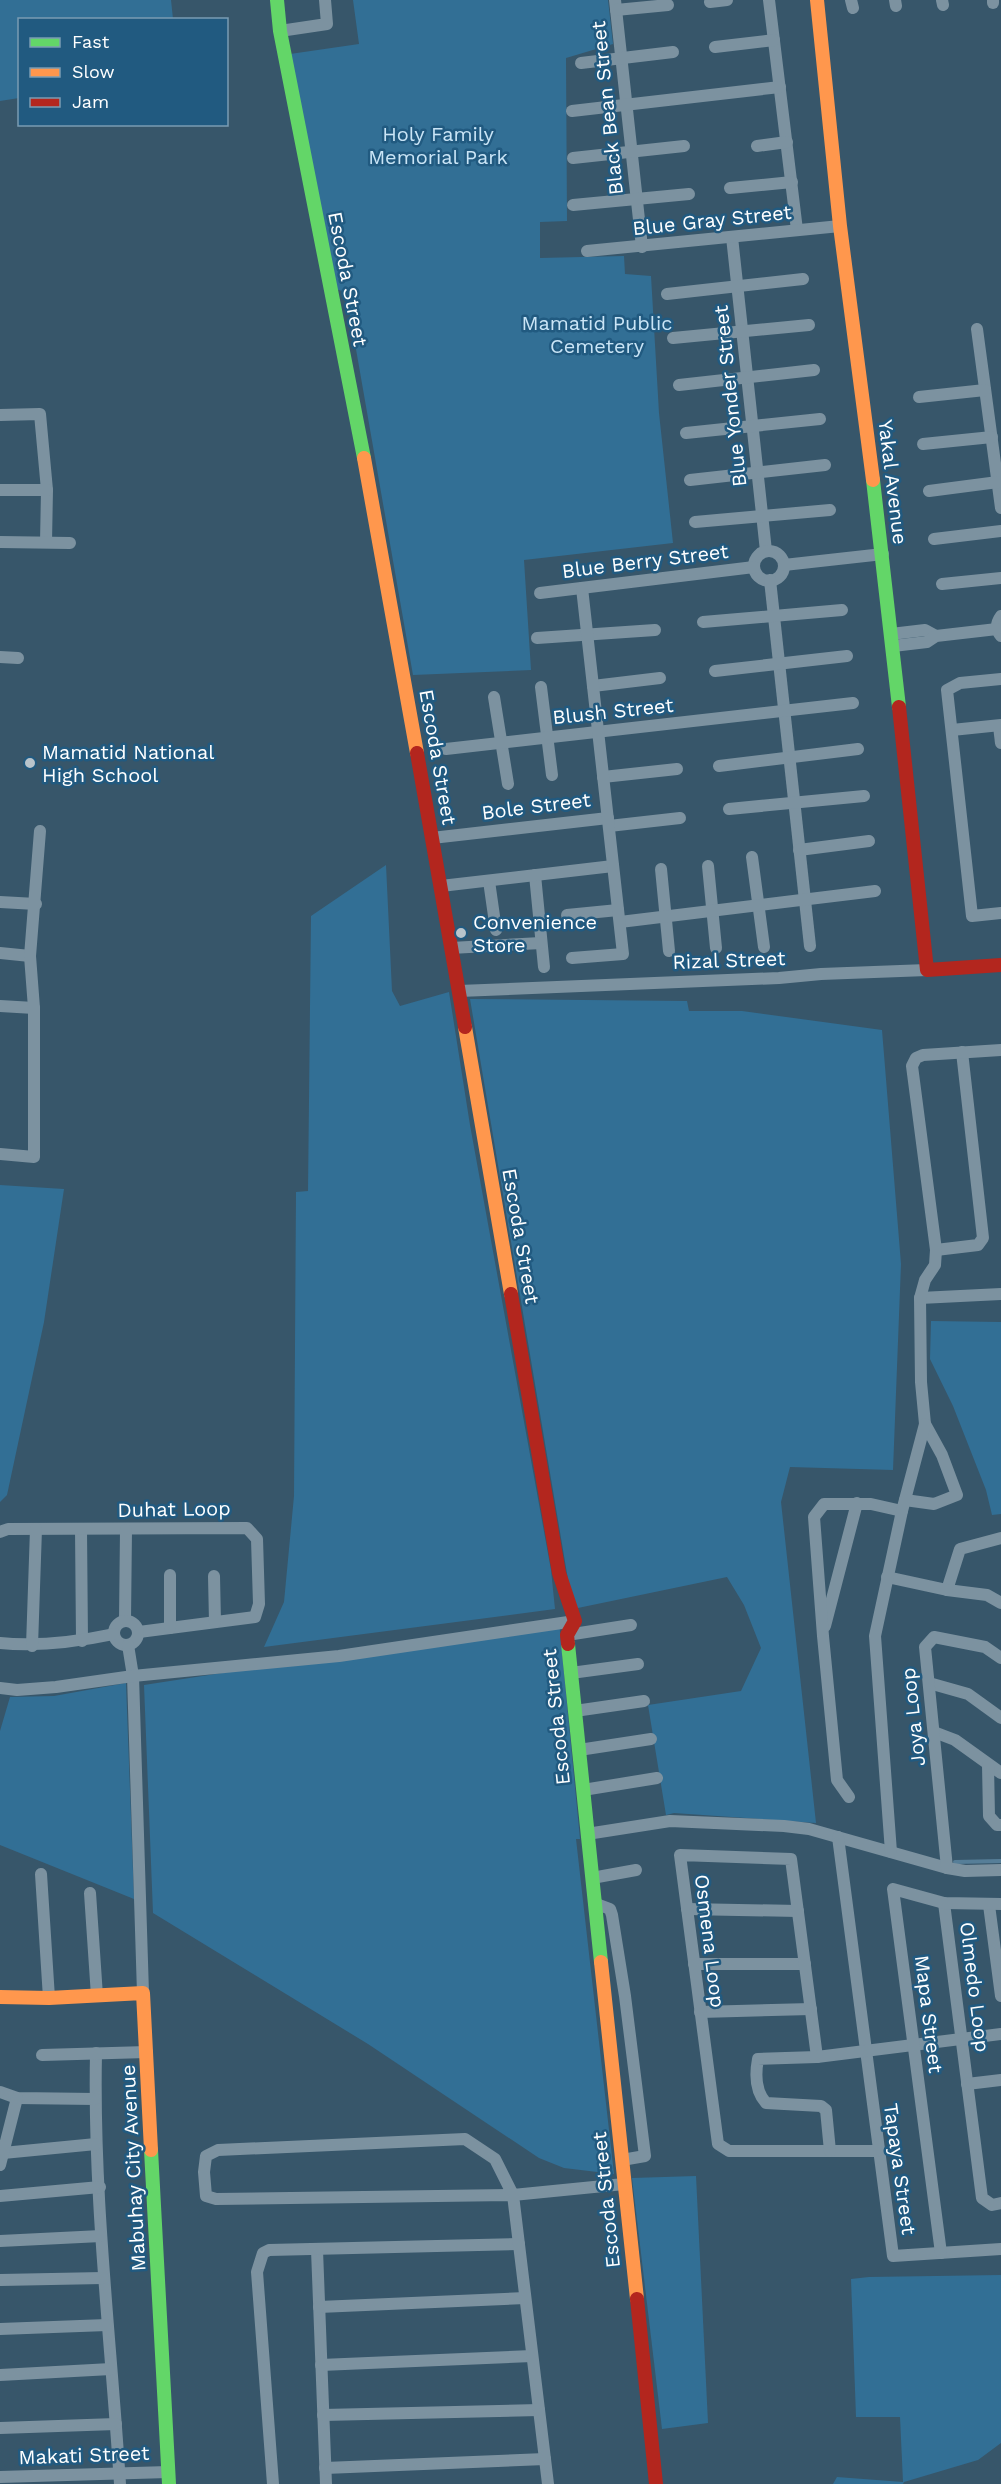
<svg xmlns="http://www.w3.org/2000/svg" width="1001" height="2484" font-family="'Work Sans',sans-serif">
	<style>
		.green { fill: #326f95 }
		.lines { fill: none; stroke-linecap: round; stroke-linejoin: round }
		.stream { stroke: #567e98; stroke-width: 4 }
		.street { stroke: #7c92a0; stroke-width: 12 }
		.fast { stroke: #63d668; stroke-width: 14 }
		.slow { stroke: #ff974d; stroke-width: 14 }
		.jam { stroke: #b3261e; stroke-width: 14 }
		.poi-dot { fill: #b9c4cb; stroke: #215a80; stroke-width: 2 }
		.labels { text-anchor: middle; dominant-baseline: central; stroke-width: 5; stroke-linejoin: round; paint-order: stroke }
		.street-label { font-size: 20px; fill: #fff; stroke: #215a80 }
		.park-label { font-size: 20px; fill: #cae5f6; stroke: #215a80 }
		.poi-label { font-size: 20px; fill: #fff; stroke: #215a80; text-anchor: start }
	</style>
	<rect width="100%" height="100%" fill="#37566a"/>
	<g class="green">
		<polygon points="0,0 171,0 173,19 20,20 19,98 0,101"/>
		<polygon points="353,0 608,0 613,44 566,58 567,221 540,222 540,258 624,256 625,274 651,276 659,413 673,543 524,560 531,670 413,675 346,292 335,289 290,54 359,44"/>
		<polygon points="386,865 392,991 400,1006 449,992 470,1125 551,1570 555,1609 264,1647 284,1602 294,1496 296,1192 308,1191 311,916"/>
		<polygon points="470,999 687,1001 689,1011 742,1011 882,1030 901,1264 893,1470 790,1467 781,1502 816,1823 674,1813 666,1815 648,1705 741,1691 761,1648 744,1605 727,1577 573,1609"/>
		<polygon points="0,1185 64,1189 44,1322 7,1495 0,1502"/>
		<polygon points="931,1321 1001,1322 1001,1514 992,1515 986,1490 953,1406 930,1359"/>
		<polygon points="559,1621 580,1839 576,1839 614,2174 564,2168 539,2158 368,2044 153,1913 144,1685"/>
		<polygon points="126,1683 134,1899 0,1845 0,1731 10,1697 54,1696"/>
		<polygon points="696,2176 708,2423 662,2429 632,2178"/>
		<polygon points="1001,2275 1001,2443 978,2460 904,2482 903,2484 833,2484 837,2477 903,2482 900,2417 856,2417 851,2279 869,2277"/>
	</g>
	<g class="lines">
		<polyline class="stream" points="955,1862 1001,1861"/>
		<g class="street">
			<polyline points="615,0 642,247"/>
			<polyline points="769,0 797,230"/>
			<polyline points="851,0 853,8"/>
			<polyline points="895,0 896,6"/>
			<polyline points="942,0 943,5"/>
			<polyline points="993,0 993,3"/>
			<polyline points="710,2 727,0"/>
			<polyline points="616,10 668,5"/>
			<polyline points="280,31 327,24 325,0"/>
			<polyline points="715,47 774,40"/>
			<polyline points="581,63 673,52"/>
			<polyline points="572,111 780,87"/>
			<polyline points="757,146 787,142"/>
			<polyline points="573,158 684,146"/>
			<polyline points="730,188 792,182"/>
			<polyline points="573,205 689,194"/>
			<polyline points="732,237 766,551"/>
			<polyline points="587,251 840,226"/>
			<polyline points="667,294 803,279"/>
			<polyline points="977,329 1001,508"/>
			<polyline points="673,338 809,325"/>
			<polyline points="679,385 814,370"/>
			<polyline points="919,397 985,390"/>
			<polyline points="0,415 40,414 47,490 46,542"/>
			<polyline points="686,433 820,419"/>
			<polyline points="923,444 992,437"/>
			<polyline points="690,480 825,465"/>
			<polyline points="0,490 47,490"/>
			<polyline points="929,491 998,482"/>
			<polyline points="695,522 830,510"/>
			<polyline points="934,539 1001,531"/>
			<polyline points="0,542 70,543"/>
			<circle cx="769" cy="566" r="15"/>
			<polyline points="784,565 883,554"/>
			<polyline points="770,580 810,946"/>
			<polyline points="942,584 1001,578"/>
			<polyline points="540,593 754,567"/>
			<path d="M1001,616c-5,7 -6,13 0,20"/>
			<polyline points="703,622 842,610"/>
			<polyline points="891,634 925,630 936,636"/>
			<polyline points="537,638 655,630"/>
			<polyline points="893,646 927,642 936,636 997,629"/>
			<polyline points="0,657 18,658"/>
			<polyline points="715,671 847,656"/>
			<polyline points="1001,679 960,683 947,690 972,916 1001,913"/>
			<polyline points="593,686 660,678"/>
			<polyline points="541,687 552,775"/>
			<polyline points="494,697 508,784"/>
			<polyline points="999,726 1001,743"/>
			<polyline points="952,730 1001,725"/>
			<polyline points="446,749 853,703"/>
			<polyline points="719,766 858,749"/>
			<polyline points="603,777 677,769"/>
			<polyline points="729,809 864,796"/>
			<polyline points="609,826 680,818"/>
			<polyline points="432,838 608,818"/>
			<polyline points="799,850 869,841"/>
			<polyline points="752,857 764,947"/>
			<polyline points="708,866 716,948"/>
			<polyline points="661,869 669,951"/>
			<polyline points="535,875 544,967"/>
			<polyline points="489,881 496,930"/>
			<polyline points="441,886 613,866"/>
			<polyline points="0,902 36,904"/>
			<polyline points="567,915 618,910"/>
			<polyline points="620,922 875,891"/>
			<polyline points="451,948 541,943"/>
			<polyline points="0,953 30,956"/>
			<polyline points="572,958 623,954 582,588"/>
			<polyline points="459,991 779,978 821,974 927,970"/>
			<polyline points="0,1006 34,1008"/>
			<polyline points="0,1154 34,1157 34,1008 30,956 40,831"/>
			<polyline points="936,1250 978,1245 983,1238 962,1052"/>
			<polyline points="920,1298 1001,1294"/>
			<polyline points="905,1500 934,1504 957,1495 942,1455 925,1424 921,1382 920,1298 925,1280 935,1265 936,1250 912,1066 916,1058 923,1055 1001,1050"/>
			<polyline points="81,1529 82,1641"/>
			<polyline points="0,1532 8,1529 247,1528 257,1539 259,1604 255,1617 139,1632"/>
			<polyline points="1001,1538 960,1549 947,1590 987,1595 1001,1603"/>
			<polyline points="170,1575 170,1628"/>
			<polyline points="214,1576 215,1622"/>
			<polyline points="887,1577 947,1590"/>
			<polyline points="125,1620 126,1530"/>
			<circle cx="126" cy="1633" r="12"/>
			<polyline points="825,1626 857,1503"/>
			<polyline points="567,1635 631,1625"/>
			<path d="M0,1643c39,4 76,-1 114,-9"/>
			<polyline points="128,1645 133,1676 143,1993"/>
			<polyline points="32,1646 36,1529"/>
			<polyline points="571,1673 638,1664"/>
			<polyline points="929,1683 968,1694 1001,1718"/>
			<polyline points="0,1688 17,1690 56,1687 133,1676 339,1656 575,1621"/>
			<polyline points="575,1711 644,1701"/>
			<polyline points="934,1732 955,1740 1001,1773"/>
			<polyline points="579,1750 651,1739"/>
			<polyline points="988,1765 989,1816 997,1825 1001,1825"/>
			<polyline points="583,1790 657,1778"/>
			<polyline points="849,1797 837,1780 823,1636 814,1517 824,1504 871,1504 902,1511"/>
			<polyline points="587,1834 670,1821 784,1826 809,1829 947,1868 965,1871 1001,1870"/>
			<polyline points="838,1837 893,2256 1001,2249"/>
			<polyline points="891,1852 875,1636 902,1511 925,1424"/>
			<polyline points="947,1868 925,1647 934,1637 985,1647 1001,1658"/>
			<polyline points="41,1874 49,1998"/>
			<polyline points="592,1878 636,1870"/>
			<polyline points="90,1893 97,1996"/>
			<polyline points="594,1903 610,1909 612,1915 625,1996 645,2156 622,2160"/>
			<polyline points="944,1903 982,2198 992,2205 1001,2203"/>
			<polyline points="989,1905 1001,1996"/>
			<polyline points="687,1909 798,1911"/>
			<polyline points="694,1964 805,1964"/>
			<polyline points="700,2012 811,2009"/>
			<path d="M96,2053c-3,144 15,287 24,431"/>
			<polyline points="42,2055 147,2052"/>
			<polyline points="817,2057 791,1859 680,1855 718,2144 729,2151 878,2151"/>
			<polyline points="967,2084 1001,2080"/>
			<polyline points="0,2092 17,2098 95,2099"/>
			<path d="M830,2151l-4,-41 -5,-4 -55,-3c-11,-12 -11,-28 -8,-44l59,-2 184,-23"/>
			<polyline points="3,2153 96,2144"/>
			<polyline points="0,2165 17,2098"/>
			<polyline points="0,2196 100,2187"/>
			<polyline points="0,2241 101,2236"/>
			<polyline points="317,2250 326,2484"/>
			<polyline points="941,2253 893,1889 944,1903 1001,1904"/>
			<polyline points="0,2280 103,2278"/>
			<polyline points="319,2307 525,2298"/>
			<polyline points="0,2329 107,2325"/>
			<polyline points="321,2365 532,2356"/>
			<polyline points="0,2375 111,2369"/>
			<polyline points="323,2415 539,2410"/>
			<polyline points="0,2428 116,2424"/>
			<polyline points="325,2468 545,2459"/>
			<polyline points="0,2477 168,2472"/>
			<polyline points="273,2484 257,2272 263,2253 269,2250 519,2244"/>
			<polyline points="548,2484 513,2195 495,2159 465,2139 218,2150 206,2156 204,2172 206,2196 216,2199 513,2195 624,2184"/>
		</g>
		<g class="fast">
			<polyline points="277,0 280,31 364,458"/>
			<polyline points="873,480 899,707"/>
			<polyline points="568,1644 601,1962"/>
			<polyline points="151,2150 169,2484"/>
		</g>
		<g class="slow">
			<polyline points="817,0 840,226 873,480"/>
			<polyline points="364,458 417,753"/>
			<polyline points="465,1027 511,1294"/>
			<polyline points="601,1962 637,2299"/>
			<polyline points="0,1997 49,1998 143,1993 151,2150"/>
		</g>
		<g class="jam">
			<polyline points="899,707 927,970 1001,965"/>
			<polyline points="417,753 465,1027"/>
			<polyline points="511,1294 559,1573 575,1621 567,1635 568,1644"/>
			<polyline points="637,2299 656,2484"/>
		</g>
	</g>
	<g class="poi-dot">
		<circle cx="30" cy="763" r="6"/>
		<circle cx="461" cy="933" r="6"/>
	</g>
	<g class="labels">
		<g class="street-label">
			<text transform="translate(607 108) rotate(-96)">Black Bean Street</text>
			<text transform="translate(712 220) rotate(-6)">Blue Gray Street</text>
			<text transform="translate(348 279) rotate(79)">Escoda Street</text>
			<text transform="translate(730 396) rotate(-96)">Blue Yonder Street</text>
			<text transform="translate(893 482) rotate(83)">Yakal Avenue</text>
			<text transform="translate(645 561) rotate(-7)">Blue Berry Street</text>
			<text transform="translate(613 711) rotate(-6)">Blush Street</text>
			<text transform="translate(438 757) rotate(80)">Escoda Street</text>
			<text transform="translate(536 806) rotate(-7)">Bole Street</text>
			<text transform="translate(729 960) rotate(-2)">Rizal Street</text>
			<text transform="translate(521 1236) rotate(80)">Escoda Street</text>
			<text transform="translate(174 1509) rotate(-1)">Duhat Loop</text>
			<text transform="translate(556 1717) rotate(-96)">Escoda Street</text>
			<text transform="translate(913 1717) rotate(-96)">Joya Loop</text>
			<text transform="translate(710 1941) rotate(83)">Osmena Loop</text>
			<text transform="translate(975 1987) rotate(83)">Olmedo Loop</text>
			<text transform="translate(929 2014) rotate(83)">Mapa Street</text>
			<text transform="translate(133 2168) rotate(-93)">Mabuhay City Avenue</text>
			<text transform="translate(900 2169) rotate(82)">Tapaya Street</text>
			<text transform="translate(606 2200) rotate(-96)">Escoda Street</text>
			<text transform="translate(84 2455) rotate(-2)">Makati Street</text>
		</g>
		<g class="park-label">
			<text x="438" y="134">Holy Family<tspan x="438" dy="23">Memorial Park</tspan></text>
			<text x="597" y="323">Mamatid Public<tspan x="597" dy="23">Cemetery</tspan></text>
		</g>
		<g class="poi-label">
			<text x="42" y="752">Mamatid National<tspan x="42" dy="23">High School</tspan></text>
			<text x="473" y="922">Convenience<tspan x="473" dy="23">Store</tspan></text>
		</g>
	</g>
	<rect x="18" y="18" width="210" height="108" fill="#215a80" stroke="#7a9cb3" stroke-width="1.5"/>
	<rect x="30" y="38" width="30" height="9" fill="#63d668" stroke="#7a9cb3" stroke-width="1.5"/>
	<text x="72" y="48" font-size="18" fill="#ffffff">Fast</text>
	<rect x="30" y="68" width="30" height="9" fill="#ff974d" stroke="#7a9cb3" stroke-width="1.5"/>
	<text x="72" y="78" font-size="18" fill="#ffffff">Slow</text>
	<rect x="30" y="98" width="30" height="9" fill="#b3261e" stroke="#7a9cb3" stroke-width="1.5"/>
	<text x="72" y="108" font-size="18" fill="#ffffff">Jam</text>
</svg>
